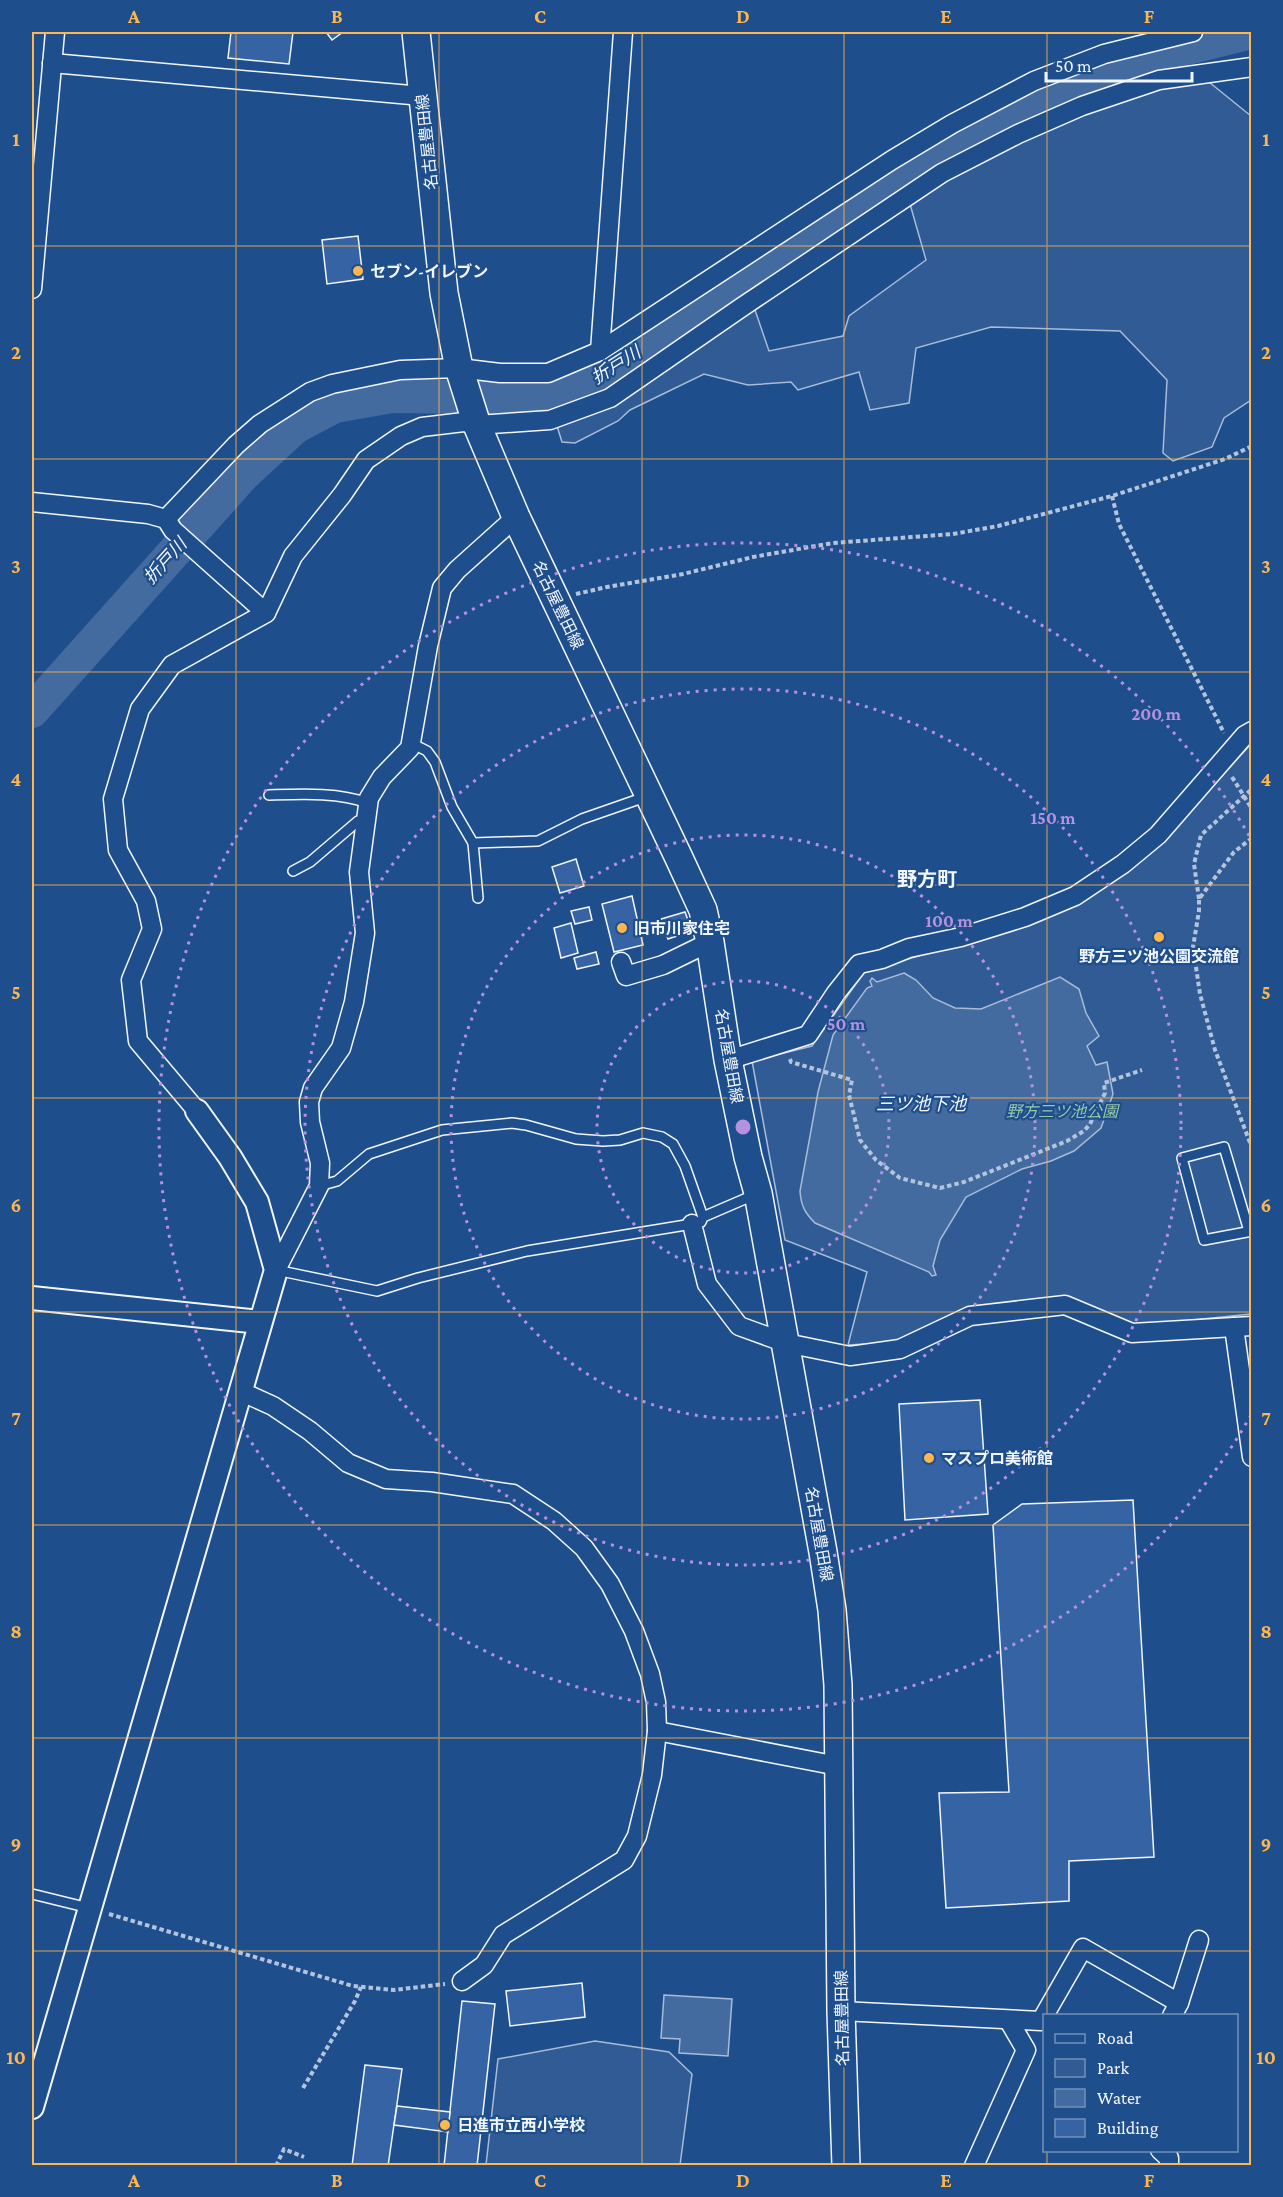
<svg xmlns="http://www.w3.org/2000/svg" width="1283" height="2197" font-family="'Crimson Pro','Noto Sans JP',serif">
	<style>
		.green { fill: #305b95; stroke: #a8bbd7; stroke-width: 1.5 }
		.water { fill: #446ba0; stroke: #a8bbd7; stroke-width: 1.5 }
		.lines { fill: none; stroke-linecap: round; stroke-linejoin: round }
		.river { stroke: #446ba0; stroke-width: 34 }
		.building { fill: #3563a3; stroke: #f2f6ff; stroke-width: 1.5 }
		.service-casing { stroke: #f2f6ff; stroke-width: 12 }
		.minor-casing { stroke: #f2f6ff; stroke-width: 21 }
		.tertiary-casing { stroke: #f2f6ff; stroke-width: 26 }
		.primary-casing { stroke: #f2f6ff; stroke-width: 30 }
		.path { stroke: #b3c4dc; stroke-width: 4; stroke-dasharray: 4.5 3; stroke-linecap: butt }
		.service { stroke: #1f4e8c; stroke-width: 9 }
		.minor { stroke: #1f4e8c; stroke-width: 18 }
		.tertiary { stroke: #1f4e8c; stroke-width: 22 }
		.primary { stroke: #1f4e8c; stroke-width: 27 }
		.grid { fill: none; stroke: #ffb74d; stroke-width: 1.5; stroke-opacity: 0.55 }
		.ring { fill: none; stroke: #b691df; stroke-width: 3; stroke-dasharray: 3 6 }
		.poi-dot { fill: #ffb74d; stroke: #1f4e8c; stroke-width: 2 }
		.labels { text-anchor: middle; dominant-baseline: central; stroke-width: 4.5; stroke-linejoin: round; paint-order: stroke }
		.street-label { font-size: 16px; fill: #f2f6ff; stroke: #1f4e8c }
		.poi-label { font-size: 16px; font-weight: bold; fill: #f2f6ff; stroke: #1f4e8c; text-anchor: start }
		.park-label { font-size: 16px; font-style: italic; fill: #97c8a6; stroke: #1f4e8c }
		.water-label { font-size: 18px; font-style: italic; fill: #f2f6ff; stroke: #1f4e8c }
		.quarter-label { font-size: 20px; font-weight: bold; fill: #f2f6ff; stroke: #1f4e8c }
		.centre { fill: #b691df; stroke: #1f4e8c; stroke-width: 3 }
		.ring-label { font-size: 18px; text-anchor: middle; font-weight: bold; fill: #b691df; stroke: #1f4e8c; stroke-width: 4.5; stroke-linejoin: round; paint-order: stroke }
		.neatline { fill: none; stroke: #ffb74d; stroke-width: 2 }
		.grid-label { font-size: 20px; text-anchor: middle; font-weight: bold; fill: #ffb74d }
	</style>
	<rect width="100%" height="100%" fill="#1f4e8c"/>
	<g class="green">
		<polygon points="1209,82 1251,116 1251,400 1224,418 1212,447 1173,461 1163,453 1167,380 1120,331 991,327 916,348 909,403 870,410 859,372 798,390 791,382 748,385 704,374 630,410 618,421 575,443 562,442 557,426 754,307 769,351 843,336 849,316 926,260 910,204 944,180 1011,145 1076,118 1155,87"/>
		<polygon points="1251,744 1251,1314 1134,1326 1064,1299 899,1342 848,1345 867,1272 785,1240 752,1061 812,1046 865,971 1030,925 1079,902 1165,838"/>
		<polygon points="595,2041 669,2052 692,2074 680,2165 486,2165 498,2059"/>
	</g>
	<g class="water">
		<path d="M904,973l12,7 17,18 22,10 26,1 79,-32 19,12 7,24 13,23 -12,10 9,19 11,-3 6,32 -12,34 -27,23 -23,10 -29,8 -56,28 -26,43 -7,26 3,9 -4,1 -3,-4 -114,-49c-10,-10 -14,-17 -15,-32l18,-99 15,-57 34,-47 5,-2 -2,-5 2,-3 5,4z"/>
		<polygon points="664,1995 732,1999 728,2056 679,2053 680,2039 661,2038"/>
	</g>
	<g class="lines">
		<polyline class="river" points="32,711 244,474 295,427 335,406 392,396 550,398 592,381 783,258 909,173 970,136 1043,100 1167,53 1251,32"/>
	</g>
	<g class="building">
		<polygon points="231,32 293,32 289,64 228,58"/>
		<polygon points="326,32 343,32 332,40"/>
		<polygon points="358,236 363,279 327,284 322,240"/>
		<polygon points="576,859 584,886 560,893 552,867"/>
		<polygon points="632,896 643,945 614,952 602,904"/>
		<polygon points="589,907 592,920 575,924 571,911"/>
		<polygon points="685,912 692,931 668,939 661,919"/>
		<polygon points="571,923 578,953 561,958 554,928"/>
		<polygon points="596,952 599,964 577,969 574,958"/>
		<polygon points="980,1400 988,1514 905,1520 899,1404"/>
		<polygon points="1133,1500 1154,1857 1069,1861 1069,1901 946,1908 939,1793 1009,1792 993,1525 1022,1504"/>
		<polygon points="582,1983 585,2017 510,2026 506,1991"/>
		<polygon points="462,2001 495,2004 477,2166 444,2166"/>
		<polygon points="365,2065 402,2069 388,2166 352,2166"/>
		<polygon points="397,2106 450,2112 448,2132 394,2125"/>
	</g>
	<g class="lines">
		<defs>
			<g id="service">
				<polyline points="411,743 427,751 435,762 452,807 473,843 478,898"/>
				<path d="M269,795c32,-1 69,-3 99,8"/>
				<polyline points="473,843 538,841 582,819 648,796"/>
				<polyline points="293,871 310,862 358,821 366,819"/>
				<polyline points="319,1186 337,1181 369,1154 442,1130 512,1123 526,1125 576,1139 603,1141 620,1140 643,1133 662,1137 673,1144 685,1166 703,1217"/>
				<polyline points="1249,1231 1224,1147 1182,1158 1204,1240 1252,1231"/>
				<polyline points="276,1270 377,1291 418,1278 527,1251 692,1224 701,1222 703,1217 754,1195"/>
				<polyline points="32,1894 89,1908"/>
			</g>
			<g id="minor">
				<polyline points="52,63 422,96"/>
				<polyline points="32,289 55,32"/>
				<polyline points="600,351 623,32"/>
				<polyline points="32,502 148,514 166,519 173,530 266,613"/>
				<polyline points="166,519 236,445 260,424 310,392 332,384 400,370 459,368 500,373 548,373 600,351 892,160 952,124 1034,81 1104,54 1193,32"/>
				<polyline points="621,962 626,976 663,965 710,942"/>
				<polyline points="728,1060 808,1035 836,993 859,964 882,959 909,948 961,937 1025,917 1075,896 1123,864 1158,835 1245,735 1252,731"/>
				<polyline points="197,1111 138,1041 131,980 152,929 146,901 118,850 113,799 140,709 172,665 266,613 293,556 342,495 366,460 401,436 422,427 464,422 477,425 550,420 610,398 742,307 942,173 1018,134 1082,106 1159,80 1252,67"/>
				<polyline points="692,1224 707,1284 739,1326 786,1343 850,1356 900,1349 970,1316 1065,1305 1132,1333 1252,1326"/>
				<polyline points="276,1270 319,1186 320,1163 310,1122 309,1102 313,1088 341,1048 354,1002 365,933 359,872 369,798 382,777 410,748 428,646 442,588 457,570 516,517"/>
				<polyline points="1234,1327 1252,1457"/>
				<polyline points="240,1391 273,1406 310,1431 348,1463 386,1479 432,1482 513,1494 554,1521 584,1548 610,1584 634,1631 650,1674 656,1702 657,1731 652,1775 637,1836 624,1860 503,1935 484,1965 462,1981"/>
				<polyline points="657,1731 838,1766"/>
				<polyline points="1179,2003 1199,1940"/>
				<polyline points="841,2011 1041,2021 1083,1948 1179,2003 1172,2016"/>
				<polyline points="1160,2150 1169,2158 1169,2166"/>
				<polyline points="974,2166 1026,2050 1009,2021"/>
			</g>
			<g id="tertiary">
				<polyline points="32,1298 259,1322"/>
				<polyline points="32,2107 276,1270 257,1202 230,1157 197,1111"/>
			</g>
			<polyline id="primary" points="416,32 444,293 459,368 477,425 516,517 679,858 703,910 710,942 728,1060 748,1157 758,1193 823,1552 832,1610 838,1685 841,2011 846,2166"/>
		</defs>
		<use href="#service" class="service-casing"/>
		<use href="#minor" class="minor-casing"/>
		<use href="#tertiary" class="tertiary-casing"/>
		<use href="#primary" class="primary-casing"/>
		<g class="path">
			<polyline points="1112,496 1119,524 1224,733"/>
			<polyline points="576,594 607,587 683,574 753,557 833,543 953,534 998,526 1112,496 1225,459 1252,446"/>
			<polyline points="1232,777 1252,809"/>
			<polyline points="1252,838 1234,852 1199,899 1199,911 1193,947 1200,994 1215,1050 1252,1148"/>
			<polyline points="1199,899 1194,864 1201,835 1252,789"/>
			<polyline points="790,1059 791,1062 852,1080 849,1095 860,1140 876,1160 900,1178 940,1188 964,1182 1067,1141 1084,1131 1090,1124 1105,1093 1104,1083 1142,1070"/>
			<polyline points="109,1914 353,1986 394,1990 445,1984"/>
			<polyline points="303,2088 355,2001 361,1987"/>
			<polyline points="276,2166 284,2149 304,2157"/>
		</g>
		<use href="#service" class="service"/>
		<use href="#minor" class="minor"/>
		<use href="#tertiary" class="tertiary"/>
		<use href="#primary" class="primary"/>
	</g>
	<path class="grid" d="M236,32v2134M439,32v2134M642,32v2134M844,32v2134M1047,32v1984M32,246h1220M32,459h1220M32,672h1220M32,885h1220M32,1098h1220M32,1312h1220M32,1525h1220M32,1738h1220M32,1951h1220M1047,2150v16"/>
	<g class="ring">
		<circle cx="743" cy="1127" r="146"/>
		<circle cx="743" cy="1127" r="292"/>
		<circle cx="743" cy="1127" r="438"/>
		<path d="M1251 1415A584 584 0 1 1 1251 839"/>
	</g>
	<g class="poi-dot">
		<circle cx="358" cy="271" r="6"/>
		<circle cx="622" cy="928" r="6"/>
		<circle cx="1159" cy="937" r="6"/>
		<circle cx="929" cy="1458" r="6"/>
		<circle cx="445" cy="2125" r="6"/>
	</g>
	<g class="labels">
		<g class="street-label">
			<text transform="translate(427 142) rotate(-96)">名古屋豊田線</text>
			<text transform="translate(558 605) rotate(64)">名古屋豊田線</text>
			<text transform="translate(729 1056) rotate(80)">名古屋豊田線</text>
			<text transform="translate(819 1534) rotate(80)">名古屋豊田線</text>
			<text transform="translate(842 2018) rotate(-91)">名古屋豊田線</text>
		</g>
		<g class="poi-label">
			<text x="370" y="271">セブン-イレブン</text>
			<text x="634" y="928">旧市川家住宅</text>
			<text x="1159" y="956" text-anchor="middle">野方三ツ池公園交流館</text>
			<text x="941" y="1458">マスプロ美術館</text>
			<text x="457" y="2125">日進市立西小学校</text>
		</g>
		<g class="park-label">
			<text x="1062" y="1111">野方三ツ池公園</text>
		</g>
		<g class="water-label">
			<text transform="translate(616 365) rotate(-32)">折戸川</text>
			<text transform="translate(165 561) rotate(-48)">折戸川</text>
			<text x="921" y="1104">三ツ池下池</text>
		</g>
		<g class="quarter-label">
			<text x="927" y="879">野方町</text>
		</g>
	</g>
	<circle cx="743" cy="1127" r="9" class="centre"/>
	<g class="ring-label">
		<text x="1156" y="720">200 m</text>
		<text x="1053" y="824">150 m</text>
		<text x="949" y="927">100 m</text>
		<text x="846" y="1030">50 m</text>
	</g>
	<rect width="1283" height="2197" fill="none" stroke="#1f4e8c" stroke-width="66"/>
	<rect x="1043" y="2014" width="195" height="138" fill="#1f4e8c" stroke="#7391ba" stroke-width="1.5"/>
	<rect x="1055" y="2034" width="30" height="9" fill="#1f4e8c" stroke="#7391ba" stroke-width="1.5"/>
	<text x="1097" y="2044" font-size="18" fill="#f2f6ff">Road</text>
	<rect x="1055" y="2059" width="30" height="18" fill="#305b95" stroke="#7391ba" stroke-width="1.5"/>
	<text x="1097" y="2074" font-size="18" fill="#f2f6ff">Park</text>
	<rect x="1055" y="2089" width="30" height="18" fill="#446ba0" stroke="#7391ba" stroke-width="1.5"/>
	<text x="1097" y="2104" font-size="18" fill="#f2f6ff">Water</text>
	<rect x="1055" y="2119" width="30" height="18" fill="#3563a3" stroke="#7391ba" stroke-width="1.5"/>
	<text x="1097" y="2134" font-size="18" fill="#f2f6ff">Building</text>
	<path d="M1046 72v9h146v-9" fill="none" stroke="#f2f6ff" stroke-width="3"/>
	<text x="1055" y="72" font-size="18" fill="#f2f6ff" stroke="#1f4e8c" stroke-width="4.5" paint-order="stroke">50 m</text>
	<rect x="33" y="33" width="1217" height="2131" class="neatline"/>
	<g class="grid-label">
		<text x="134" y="23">A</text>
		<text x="337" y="23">B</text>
		<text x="540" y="23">C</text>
		<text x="743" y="23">D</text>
		<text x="946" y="23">E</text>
		<text x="1149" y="23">F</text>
		<text x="16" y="146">1</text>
		<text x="1266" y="146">1</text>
		<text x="16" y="359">2</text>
		<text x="1266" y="359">2</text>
		<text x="16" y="573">3</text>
		<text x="1266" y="573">3</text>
		<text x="16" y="786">4</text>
		<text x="1266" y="786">4</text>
		<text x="16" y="999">5</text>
		<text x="1266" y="999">5</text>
		<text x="16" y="1212">6</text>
		<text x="1266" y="1212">6</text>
		<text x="16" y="1425">7</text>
		<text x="1266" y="1425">7</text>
		<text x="16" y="1638">8</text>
		<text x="1266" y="1638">8</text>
		<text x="16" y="1851">9</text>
		<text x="1266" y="1851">9</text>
		<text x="16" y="2064">10</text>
		<text x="1266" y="2064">10</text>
		<text x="134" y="2187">A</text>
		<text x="337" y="2187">B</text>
		<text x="540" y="2187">C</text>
		<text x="743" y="2187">D</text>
		<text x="946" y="2187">E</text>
		<text x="1149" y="2187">F</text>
	</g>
</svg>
